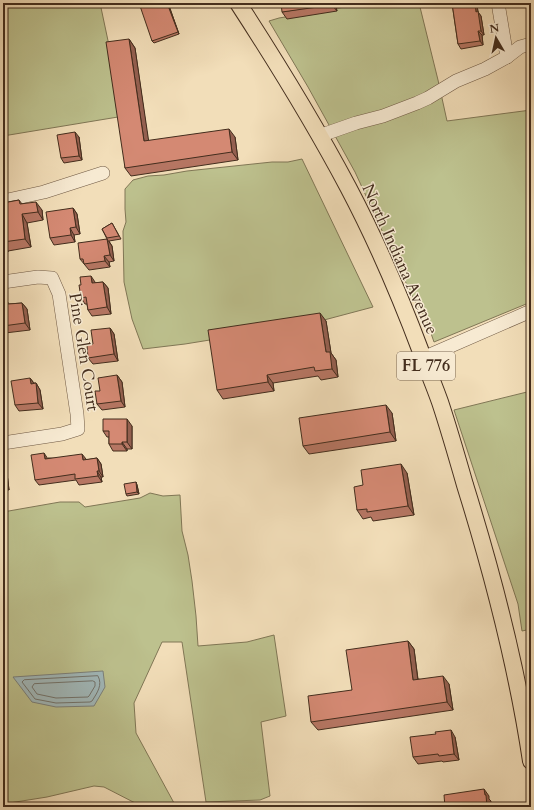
<svg xmlns="http://www.w3.org/2000/svg" width="534" height="810" font-family="Cardo,serif">
	<style>
		.green { fill: #bdc18e; stroke: #807756 }
		.water { fill: #a1b9bb; stroke: #7b817c }
		.lines { fill: none; stroke-linecap: round; stroke-linejoin: round }
		.shore { stroke: #72736c; stroke-width: 1 }
		.minor-casing { stroke: #6f5944; stroke-width: 14 }
		.major-casing { stroke: #432d1d; stroke-width: 18 }
		.minor { stroke: #f7ead2; stroke-width: 13 }
		.major { stroke: #f2deb9; stroke-width: 16 }
		.wall { fill: #b67663; stroke: #432d1d }
		.shaded-wall { fill: #946050; stroke: #432d1d }
		.building { fill: #d48973; stroke: #432d1d }
		.labels { text-anchor: middle; dominant-baseline: central; stroke-width: 3; stroke-linejoin: round; paint-order: stroke }
		.shield { fill: #f7ead2; stroke: #796653; stroke-width: 1 }
		.shield-label { font-size: 16px; font-weight: bold; fill: #432d1d }
		.street-label { font-size: 17px; fill: #432d1d; stroke: #f7ead2 }
	</style>
	<rect width="100%" height="100%" fill="#f2deb9"/>
	<filter id="stains"><feTurbulence type="fractalNoise" baseFrequency=".005" numOctaves="4"/><feColorMatrix values="0 0 0 0 .2 0 0 0 0 .09 0 0 0 0 .02 0 0 0 .5 -.17"/></filter>
	<radialGradient id="worn" r=".72"><stop offset=".6" stop-color="#630" stop-opacity="0"/><stop offset="1" stop-color="#630" stop-opacity=".3"/></radialGradient>
	<g class="green">
		<polygon points="3,3 100,3 124,116 3,136"/>
		<polygon points="369,3 419,3 438,80 447,121 531,110 531,302 434,342 426,319 413,298 355,172 308,87 269,21 279,18"/>
		<polygon points="302,159 373,307 309,324 185,344 143,349 132,319 124,282 123,231 126,222 125,209 125,189 133,180 148,176 164,175 187,171 272,162 288,162"/>
		<polygon points="531,391 531,629 522,631 518,604 454,410"/>
		<polygon points="150,493 163,496 180,495 182,531 188,555 192,581 196,616 198,646 247,642 274,635 286,716 261,722 270,796 260,800 206,802 182,642 162,642 134,703 136,733 174,803 174,807 149,807 139,805 104,787 94,786 47,797 3,804 3,512 60,502 79,502 85,507 140,498"/>
	</g>
	<polygon class="water" points="103,671 105,687 94,706 56,707 32,702 13,677"/>
	<g class="lines">
		<g class="shore">
			<path d="M98,676c5,9 -1,17 -6,25l-2,1 -34,1 -21,-4 -13,-17 2,-2z"/>
			<polygon points="93,681 95,682 95,686 89,696 88,697 56,698 37,694 32,687 34,684"/>
		</g>
		<defs>
			<g id="minor">
				<polyline points="498,3 507,57"/>
				<polyline points="319,136 356,123 383,116 417,103 428,98 456,81 485,69 507,57 520,47 531,44"/>
				<polyline points="3,201 44,192 103,173"/>
				<polyline points="3,282 38,277 52,278 59,294 77,414 78,429 62,434 3,443"/>
				<polyline points="423,358 531,311"/>
			</g>
			<path id="major" d="M238,3c39,60 76,120 110,184 28,53 52,109 73,165 6,17 13,33 19,50 9,27 17,55 25,83 28,90 52,182 66,276"/>
		</defs>
		<use href="#minor" class="minor-casing"/>
		<use href="#major" class="major-casing"/>
		<use href="#minor" class="minor"/>
		<use href="#major" class="major"/>
	</g>
	<g class="wall">
		<polygon points="168,3 179,34 154,43 152,41"/>
		<polygon points="335,3 337,11 287,19 282,12"/>
		<polygon points="452,3 476,3 477,5 478,12 481,16 484,35 482,35 483,45 461,49 458,44"/>
		<polygon points="129,39 135,48 148,141 235,137 238,160 131,176 125,168"/>
		<polygon points="79,137 82,160 64,163 61,158"/>
		<polygon points="19,200 22,204 42,210 43,220 27,223 31,247 8,251 8,252 3,253 3,203"/>
		<polygon points="73,208 77,214 80,234 74,235 75,242 54,245 50,238"/>
		<polygon points="112,223 121,239 109,241 112,246 114,261 109,262 110,267 89,270 80,259 107,239 102,229"/>
		<polygon points="95,282 95,283 103,282 108,288 111,314 92,316 88,310 87,304 85,304 81,298"/>
		<polygon points="3,303 9,304 22,303 27,309 30,330 5,333 3,331"/>
		<polygon points="326,321 331,353 336,360 338,377 321,380 318,376 273,383 274,391 223,399 217,390"/>
		<polygon points="110,328 114,334 118,361 93,364 88,358 93,344"/>
		<polygon points="117,375 122,382 125,407 102,410 97,404 100,391"/>
		<polygon points="30,378 34,383 36,383 40,390 43,409 19,411 15,405"/>
		<polygon points="392,413 396,441 309,454 303,446"/>
		<polygon points="132,426 132,449 127,449 127,451 113,451 109,444 109,437 107,437 103,431"/>
		<polygon points="48,458 86,460 97,458 101,464 103,477 101,477 102,482 79,485 76,480 39,485 35,480"/>
		<polygon points="3,461 6,465 9,490 3,490"/>
		<polygon points="407,473 414,515 373,521 371,517 363,519 357,510 363,485"/>
		<polygon points="136,482 137,485 139,494 127,496 126,494"/>
		<polygon points="408,641 414,649 418,679 449,684 453,710 318,730 311,722 352,690"/>
		<polygon points="455,737 459,760 443,762 442,761 418,764 413,757"/>
	</g>
	<g class="shaded-wall">
		<polygon points="167,3 168,3 179,34 178,32"/>
		<polygon points="332,3 335,3 337,11 332,5"/>
		<polygon points="475,3 476,3 477,5 478,12 481,16 484,35 481,31 476,12"/>
		<polygon points="478,31 482,35 483,45 480,41"/>
		<polygon points="129,39 135,48 150,150 144,141"/>
		<polygon points="229,129 235,137 238,160 232,152"/>
		<polygon points="75,132 79,137 82,160 79,156"/>
		<polygon points="36,202 42,210 43,220 38,212"/>
		<polygon points="73,208 77,214 80,234 76,227"/>
		<polygon points="22,214 27,223 31,247 25,239"/>
		<polygon points="70,228 74,235 75,242 71,235"/>
		<polygon points="107,239 112,246 114,261 110,255"/>
		<polygon points="3,243 8,251 8,252 3,244"/>
		<polygon points="104,256 109,262 110,267 105,261"/>
		<polygon points="91,276 95,282 96,290 92,283"/>
		<polygon points="103,282 108,288 111,314 107,307"/>
		<polygon points="22,303 27,309 30,330 25,323"/>
		<polygon points="320,313 326,321 331,353 336,360 338,377 332,369 326,352"/>
		<polygon points="110,328 114,334 118,361 114,354"/>
		<polygon points="117,375 122,382 125,407 121,401"/>
		<polygon points="267,375 273,383 274,391 268,382"/>
		<polygon points="30,378 35,385 31,384"/>
		<polygon points="36,383 40,390 43,409 38,403"/>
		<polygon points="386,405 392,413 396,441 390,432"/>
		<polygon points="127,419 132,426 132,449 127,442"/>
		<polygon points="122,442 127,449 127,451 122,444"/>
		<polygon points="44,453 48,459 45,459"/>
		<polygon points="82,454 86,459 87,466 83,460"/>
		<polygon points="97,458 101,464 103,477 99,471"/>
		<polygon points="3,461 6,465 9,490 5,483 3,472"/>
		<polygon points="401,464 407,473 414,515 408,506"/>
		<polygon points="97,471 101,477 102,482 98,476"/>
		<polygon points="136,482 137,485 139,494 137,492"/>
		<polygon points="408,641 414,649 419,689 413,680"/>
		<polygon points="443,676 449,684 453,710 447,702"/>
		<polygon points="451,730 455,737 459,760 454,754"/>
		<polygon points="484,789 489,796 489,799 491,801 491,807 487,807"/>
	</g>
	<g class="building">
		<polygon points="139,3 167,3 178,32 152,41"/>
		<polygon points="281,3 332,3 332,5 282,12"/>
		<polygon points="452,3 475,3 476,12 478,11 481,31 478,31 480,41 458,44"/>
		<polygon points="129,39 144,141 229,129 232,152 125,168 106,42"/>
		<polygon points="75,132 79,156 61,158 57,135"/>
		<polygon points="19,200 20,204 36,202 38,212 22,214 25,239 3,242 3,203"/>
		<polygon points="73,208 76,227 70,228 71,235 50,238 46,212"/>
		<polygon points="112,223 119,236 107,238 102,229"/>
		<polygon points="107,239 110,255 104,256 105,261 84,264 83,259 80,259 78,243"/>
		<polygon points="91,276 92,283 103,282 107,307 88,310 86,297 81,298 79,285 81,285 80,277"/>
		<polygon points="8,302 8,304 22,303 25,323 3,326 3,303"/>
		<polygon points="320,313 326,352 330,352 332,369 315,371 314,367 267,375 268,382 217,390 208,330"/>
		<polygon points="110,328 114,354 88,358 87,345 93,344 91,330"/>
		<polygon points="117,375 121,401 97,404 95,391 100,391 98,378"/>
		<polygon points="30,378 31,384 36,383 38,403 15,405 11,381"/>
		<polygon points="386,405 390,432 303,446 299,418"/>
		<polygon points="103,419 127,419 127,442 122,442 122,444 109,444 109,431 103,431"/>
		<polygon points="44,453 45,459 82,454 83,460 97,458 99,471 97,471 98,476 75,479 75,474 35,480 31,455"/>
		<polygon points="401,464 408,506 367,512 367,509 357,510 354,487 363,485 361,470"/>
		<polygon points="3,472 5,483 3,483"/>
		<polygon points="136,482 137,492 126,494 124,484"/>
		<polygon points="408,641 413,680 443,676 447,702 311,722 308,696 352,690 346,650"/>
		<polygon points="451,730 454,754 439,756 438,754 413,757 410,737 436,734 435,732"/>
		<polygon points="484,789 485,795 486,795 487,807 445,807 444,795"/>
	</g>
	<g class="labels">
		<rect class="shield" x="397" y="352" width="58" height="28" rx="3"/>
		<g class="shield-label">
			<text x="426" y="366">FL 776</text>
		</g>
		<g class="street-label">
			<text transform="translate(400 259) rotate(66)">North Indiana Avenue</text>
			<text transform="translate(84 352) rotate(81)">Pine Glen Court</text>
		</g>
	</g>
	<rect width="534" height="810" fill="none" stroke="#f2deb9" stroke-width="16"/>
	<rect x="4" y="4" width="526" height="802" fill="none" stroke="#432d1d" stroke-width="2"/>
	<rect x="8" y="8" width="518" height="794" fill="none" stroke="#432d1d"/>
	<g transform="translate(496 38) rotate(351)" stroke="#f7ead2" stroke-width="3" paint-order="stroke">
	<path d="M0-3L7 15L0 10L-7 15Z" fill="#432d1d"/>
	<text y="-6" font-size="11" font-weight="bold" text-anchor="middle" fill="#432d1d">N</text>
	</g>
	<rect width="100%" height="100%" filter="url(#stains)"/>
	<rect width="100%" height="100%" fill="url(#worn)"/>
</svg>
